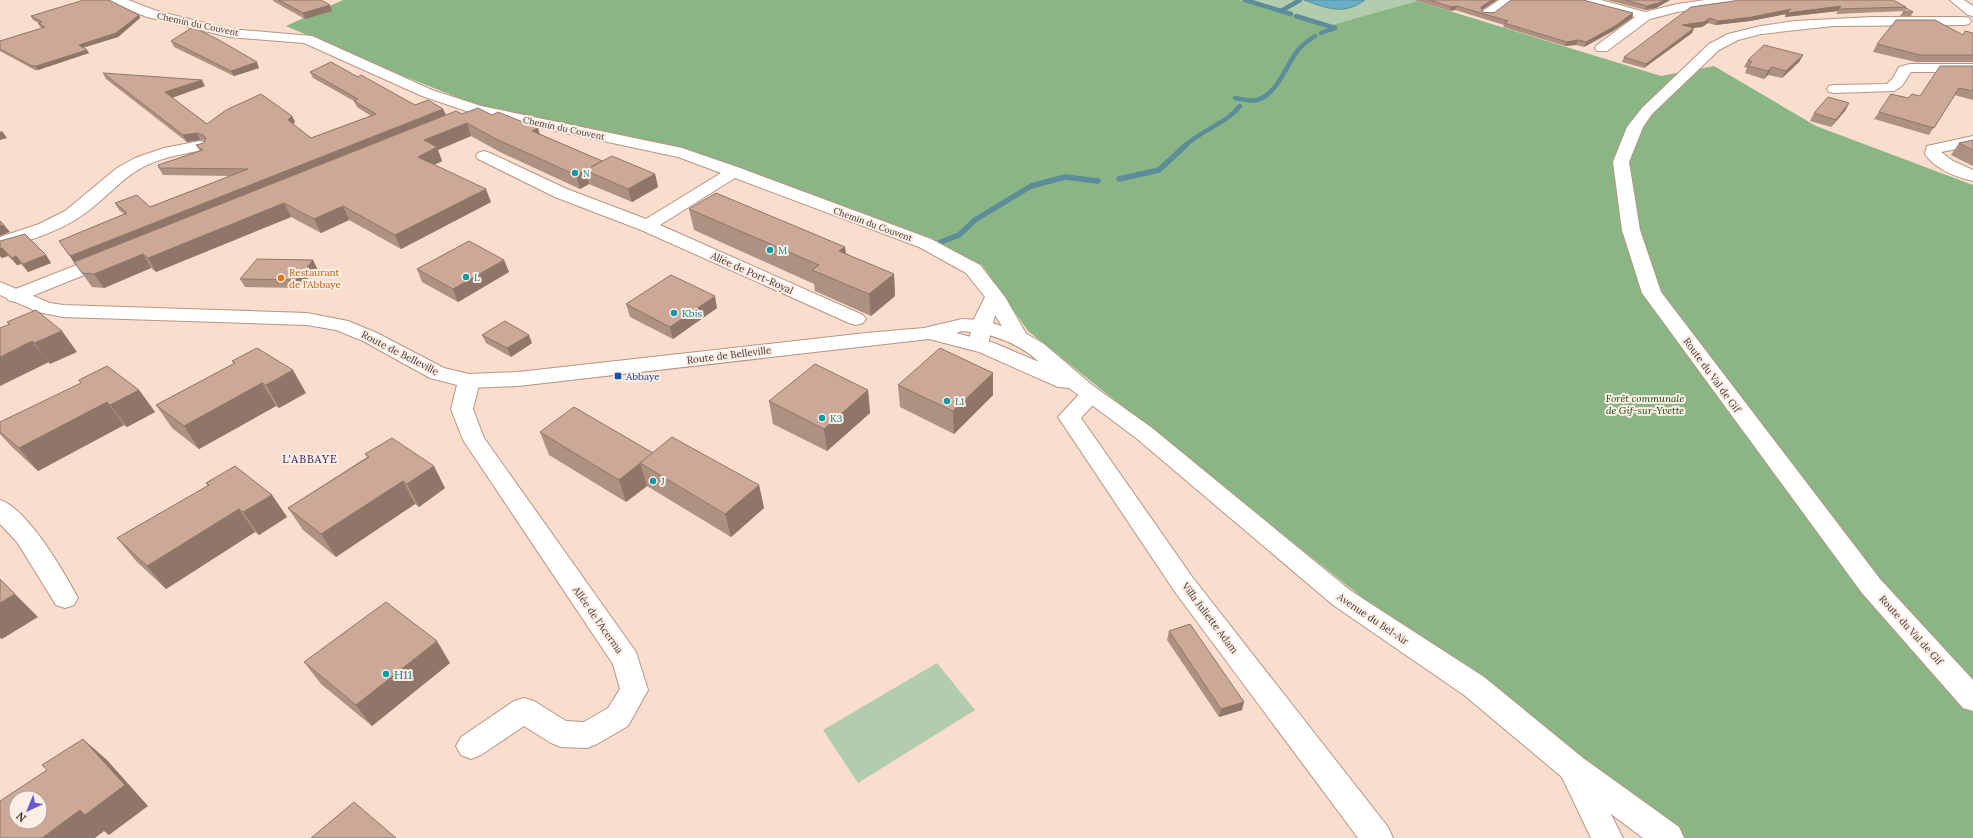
<svg xmlns="http://www.w3.org/2000/svg" width="1973" height="838" font-family="Lora,serif">
	<style>
		.green { fill: #b1cdad }
		.forest { fill: #8ab585 }
		.water { fill: #67b0c9; stroke: #5d8c9b }
		.lines { fill: none; stroke-linecap: round; stroke-linejoin: round }
		.stream-far1 { stroke: #5d8c9b; stroke-width: 4.5 }
		.stream { stroke: #5d8c9b; stroke-width: 5.5 }
		.street-casing { stroke: #b79582; stroke-width: 2 }
		.secondary-casing { stroke: #b79582; stroke-width: 2 }
		.street { fill: #fff; fill-rule: evenodd }
		.secondary { fill: #fff; fill-rule: evenodd }
		.wall { fill: #af9181 }
		.shaded-wall { fill: #8f7669 }
		.building { fill: #cca996; stroke: #8f7669; fill-rule: evenodd }
		.culture-dot { fill: #0f9aa8; stroke: #fcede5; stroke-width: 1.5 }
		.food-dot { fill: #e8710a; stroke: #fcede5; stroke-width: 1.5 }
		.transit-dot { fill: #1a4fb4; stroke: #fcede5; stroke-width: 1.5 }
		.labels { text-anchor: middle; dominant-baseline: central; stroke-width: 4; stroke-linejoin: round; paint-order: stroke }
		.far-street-label { font-size: 9px; fill: #45372f; stroke: #fcede5 }
		.far-culture-label { font-size: 9px; fill: #0d838f; stroke: #fcede5; text-anchor: start }
		.culture-label { font-size: 10px; fill: #0d838f; stroke: #fcede5; text-anchor: start }
		.food-label { font-size: 10px; fill: #c56008; stroke: #fcede5; text-anchor: start }
		.street-label { font-size: 10px; fill: #45372f; stroke: #fcede5 }
		.transit-label { font-size: 10px; fill: #164399; stroke: #fcede5; text-anchor: start }
		.park-label { font-size: 10px; font-style: italic; fill: #104c0d; stroke: #fcede5 }
		.neighbourhood-label { font-size: 11px; letter-spacing: 1px; fill: #2b215b; stroke: #fcede5 }
		.near-culture-label { font-size: 12px; fill: #0d838f; stroke: #fcede5; text-anchor: start }
	</style>
	<rect width="100%" height="100%" fill="#faddcd"/>
	<g class="green">
		<polygon points="1240,0 1414,0 1417,1 1328,26"/>
		<polygon points="937,663 975,710 858,783 823,730"/>
	</g>
	<polygon class="forest" points="343,0 1240,0 1328,26 1417,1 1661,76 1714,66 1816,126 1973,185 1973,838 1671,838 1364,599 1028,331 982,265 929,238 677,148 482,107 383,68 286,26"/>
	<path class="water" d="M1304,0h61c-22,16 -38,8 -61,0z"/>
	<g class="lines">
		<g class="stream-far1">
			<polyline points="1245,0 1291,14"/>
			<polyline points="1281,11 1300,0"/>
			<polyline points="1296,16 1335,28 1321,33"/>
			<path d="M1235,98c7,1 15,4 22,2 20,-5 29,-35 41,-50 5,-6 11,-10 17,-14"/>
			<path d="M1185,146c16,-16 41,-22 55,-40"/>
		</g>
		<g class="stream">
			<polyline points="1119,179 1159,170 1186,145"/>
			<polyline points="941,242 959,235 975,220 1031,186 1065,177 1098,181"/>
		</g>
		<defs>
			<g id="street">
				<polygon points="110,0 128,0 157,11 229,29 312,36 432,90 481,106 682,148 740,168 931,239 980,265 1005,297 1028,337 1025,341 1018,343 1011,341 995,315 988,344 985,349 978,350 971,349 968,344 974,319 985,297 966,273 919,247 735,178 660,225 863,315 866,319 863,323 856,325 849,323 641,230 555,197 478,159 476,156 478,153 484,151 490,153 567,189 646,219 721,173 678,157 472,113 422,96 304,43 229,37 147,17 111,3"/>
				<polygon points="1499,0 1514,0 1492,16 1482,16 1480,13"/>
				<polygon points="1581,0 1601,0 1645,12 1677,4 1705,0 1738,0 1732,4 1677,12 1650,19 1607,51 1597,51 1595,48 1597,45 1635,17 1582,3"/>
				<polygon points="1910,64 1973,64 1973,72 1911,72 1902,86 1894,91 1834,93 1829,92 1827,89 1829,86 1834,85 1887,84 1893,78 1899,67"/>
				<path d="M1973,136v10l-32,6 12,9 20,9v11c-17,-4 -38,-12 -48,-27l2,-8z"/>
				<path d="M200,141l6,2 2,3 -2,3c-20,5 -40,7 -59,16 -22,10 -37,29 -55,43 -26,21 -60,33 -92,40v-11l39,-13 26,-13 52,-43 18,-10 29,-10z"/>
				<polygon points="107,253 114,255 116,259 114,263 22,300 15,302 8,300 5,296 8,292"/>
				<polygon points="469,374 476,376 480,381 473,409 484,438 636,652 648,690 628,726 597,744 587,748 561,747 551,743 524,726 481,755 471,759 461,755 456,746 461,737 514,701 524,698 534,701 566,721 584,722 608,708 620,689 613,664 463,440 451,409 458,381 462,376"/>
				<polygon points="1091,388 1099,390 1102,395 1081,418 1193,578 1388,827 1393,838 1358,838 1175,592 1058,417 1083,390"/>
				<path d="M0,500c28,9 64,72 78,98l-4,7 -9,3 -9,-3 -39,-63 -17,-18z"/>
				<polygon points="1573,755 1583,759 1623,838 1591,838 1558,769 1563,759"/>
			</g>
			<g id="secondary">
				<polygon points="1950,0 1964,0 1973,6 1973,16 1968,15"/>
				<polygon points="1872,17 1964,17 1969,18 1971,21 1969,24 1964,25 1833,26 1761,34 1738,40 1719,50 1652,114 1643,127 1629,162 1640,230 1661,292 1880,579 1973,680 1973,711 1963,708 1862,593 1642,293 1622,230 1613,162 1627,127 1642,108 1709,44 1728,34 1761,26 1795,21"/>
				<path d="M0,282l50,21 13,2 244,8 41,8 29,12 67,35 25,6 49,-2 348,-39 58,-5 38,-9 20,1 43,13 19,11 48,41 60,43 199,163 133,86 99,81 96,69 5,11h-41l-80,-60 -99,-83 -131,-90 -197,-167 -67,-50 -11,-1 -79,-35 -50,-13 -411,47 -49,2 -39,-10 -67,-37 -27,-11 -29,-5 -244,-8 -25,-5 -38,-17zM962,331c30,2 55,11 77,31l-45,-19 -38,-10z"/>
			</g>
		</defs>
		<use href="#street" class="street-casing"/>
		<use href="#secondary" class="secondary-casing"/>
		<use href="#street" class="street"/>
		<use href="#secondary" class="secondary"/>
	</g>
	<g class="wall">
		<polygon points="273,0 321,0 332,11 305,19 273,1"/>
		<polygon points="1414,0 1497,0 1481,10 1482,12 1633,13 1632,18 1613,31 1584,47 1576,45 1565,46 1503,27 1504,25 1455,10 1450,11"/>
		<polygon points="1607,0 1670,0 1656,8 1645,10"/>
		<polygon points="1734,1 1906,7 1903,11 1836,14 1838,11 1785,17 1786,14 1750,21 1715,25 1708,23 1702,27 1693,28 1692,33 1644,68 1622,62 1624,57"/>
		<polygon points="1903,12 1913,12 1911,16 1900,16"/>
		<polygon points="139,15 140,18 118,37 83,48 89,53 38,70 35,70 0,51 0,41 42,28 40,27 38,23 39,23 33,20 31,16"/>
		<polygon points="1973,33 1973,62 1916,62 1873,52 1877,44 1963,35"/>
		<polygon points="171,41 259,68 234,76 174,47"/>
		<polygon points="1803,55 1799,62 1782,78 1768,75 1764,79 1745,73 1747,68 1744,67 1748,60"/>
		<polygon points="1973,66 1973,100 1954,95 1929,135 1874,119 1879,112 1908,98 1920,96"/>
		<polygon points="310,72 358,77 415,105 443,109 446,115 462,114 492,115 540,134 602,161 655,174 658,187 632,202 589,184 580,189 500,152 471,136 438,150 442,161 434,165 491,202 401,249 349,220 321,233 291,217 156,272 151,268 104,288 92,287 59,241 124,214 119,210 115,203 150,207 230,176 163,175 159,168 200,151 196,145 204,143 205,141 200,140 187,142 106,79 103,73 205,86 172,98 207,124 292,116 295,122 293,124 311,138 371,116 357,107 354,101 313,78"/>
		<polygon points="1849,103 1845,111 1831,127 1810,121 1814,113"/>
		<polygon points="1973,140 1973,166 1951,155 1959,143"/>
		<polygon points="689,209 845,247 846,254 894,274 895,296 871,316 815,291 814,284 694,230"/>
		<polygon points="0,241 46,255 51,263 28,272 21,264 17,265 8,256 2,258 0,256"/>
		<polygon points="504,260 509,272 458,302 422,282 417,269"/>
		<polygon points="317,268 300,288 245,287 240,279"/>
		<polygon points="626,304 717,308 673,339 630,317"/>
		<polygon points="482,335 532,343 511,357 486,343"/>
		<polygon points="232,361 306,393 279,408 276,406 199,449 172,428 156,405 234,364"/>
		<polygon points="993,373 993,395 954,434 900,407 898,385"/>
		<polygon points="139,390 155,412 127,427 124,425 38,471 13,448 0,434 0,422"/>
		<polygon points="868,390 870,413 827,451 773,424 769,401"/>
		<polygon points="540,432 653,453 759,485 764,508 731,537 647,486 626,502 549,455"/>
		<polygon points="365,454 445,488 419,507 415,504 336,557 303,530 288,508 367,457"/>
		<polygon points="206,483 272,495 287,517 259,535 255,532 166,589 136,561 117,538 208,486"/>
		<polygon points="1169,631 1242,710 1219,717 1167,640"/>
		<polygon points="304,662 450,663 372,726 321,684"/>
	</g>
	<g class="shaded-wall">
		<polygon points="1492,0 1497,0 1479,12 1481,7"/>
		<polygon points="1664,0 1670,0 1656,8 1645,10 1647,6"/>
		<polygon points="330,5 332,11 305,19 303,13"/>
		<polygon points="1457,6 1455,10 1450,11 1451,7"/>
		<polygon points="1841,6 1838,11 1785,17 1786,14 1750,21 1715,25 1718,21 1791,9"/>
		<polygon points="1633,13 1632,18 1613,31 1584,47 1586,42"/>
		<polygon points="139,15 140,18 118,37 81,48 79,45"/>
		<polygon points="1710,18 1708,23 1702,27 1680,29 1682,25"/>
		<polygon points="1694,28 1692,33 1644,68 1646,64"/>
		<polygon points="1578,40 1576,45 1565,46 1567,42"/>
		<polygon points="87,50 89,53 38,70 36,66"/>
		<polygon points="1803,55 1799,62 1782,78 1786,71"/>
		<polygon points="257,62 259,68 234,76 231,71"/>
		<polygon points="1772,67 1768,75 1764,79 1768,71"/>
		<polygon points="202,80 205,86 168,99 165,92"/>
		<polygon points="1849,103 1845,111 1831,127 1836,120"/>
		<polygon points="443,109 446,115 75,264 70,256"/>
		<polygon points="292,116 295,122 291,127 288,120"/>
		<polygon points="467,123 471,136 438,150 442,161 423,170 418,157 424,140"/>
		<polygon points="538,128 542,141 532,131"/>
		<polygon points="2,131 7,138 0,140 0,132"/>
		<polygon points="197,133 200,140 187,142 183,135"/>
		<polygon points="585,170 589,184 580,189 576,175"/>
		<polygon points="655,174 658,187 632,202 628,189"/>
		<polygon points="486,189 491,202 401,249 395,235"/>
		<polygon points="284,203 291,217 156,272 148,258"/>
		<polygon points="343,206 349,220 321,233 314,219"/>
		<polygon points="4,225 10,232 0,236 0,226"/>
		<polygon points="845,247 847,269 839,251"/>
		<polygon points="2,248 8,256 2,258 0,256 0,249"/>
		<polygon points="143,254 151,268 104,288 94,274"/>
		<polygon points="46,255 51,263 28,272 23,264"/>
		<polygon points="16,256 21,264 17,265 12,258"/>
		<polygon points="313,260 317,268 300,288 296,280"/>
		<polygon points="504,260 509,272 458,302 453,289"/>
		<polygon points="894,274 895,296 871,316 869,294"/>
		<polygon points="715,296 717,308 673,339 670,327"/>
		<polygon points="62,331 77,352 50,364 34,343"/>
		<polygon points="529,335 532,343 511,357 507,348"/>
		<polygon points="32,341 49,362 0,386 0,357"/>
		<polygon points="293,370 306,393 279,408 266,385"/>
		<polygon points="993,373 993,395 954,434 953,411"/>
		<polygon points="262,383 276,406 199,449 184,426"/>
		<polygon points="139,390 155,412 127,427 110,405"/>
		<polygon points="868,390 870,413 827,451 824,429"/>
		<polygon points="107,402 124,425 38,471 19,448"/>
		<polygon points="653,453 640,463 647,486 626,502 619,480"/>
		<polygon points="434,466 445,488 419,507 407,484"/>
		<polygon points="403,481 415,504 336,557 321,534"/>
		<polygon points="759,485 764,508 731,537 725,514"/>
		<polygon points="272,495 287,517 259,535 243,512"/>
		<polygon points="239,509 255,532 166,589 147,566"/>
		<polygon points="15,594 38,617 2,639 0,638 0,603"/>
		<polygon points="437,641 450,663 372,726 356,705"/>
		<polygon points="1244,702 1242,710 1219,717 1221,709"/>
		<polygon points="83,739 107,760 148,806 109,835 104,831 95,838 42,838"/>
	</g>
	<g class="building">
		<polygon points="84,0 109,0 139,15 116,33 79,45 87,50 36,66 32,66 0,49 0,41 45,27 38,23 42,22 31,16"/>
		<polygon points="279,0 321,0 330,5 303,13"/>
		<polygon points="1430,0 1492,0 1481,7 1482,12 1494,13 1511,0 1583,0 1633,13 1615,26 1586,42 1578,40 1567,42 1504,23 1508,21 1457,6 1451,7"/>
		<polygon points="1625,0 1664,0 1658,3 1647,6"/>
		<polygon points="1736,0 1893,0 1906,7 1839,9 1841,6 1787,13 1791,9 1752,17 1718,21 1710,18 1704,22 1682,25 1694,28 1646,64 1624,57 1691,7 1734,1"/>
		<polygon points="1906,8 1913,12 1903,12"/>
		<polygon points="1896,20 1935,20 1963,35 1965,31 1973,33 1973,55 1920,55 1877,44"/>
		<polygon points="193,27 219,40 257,62 231,71 171,41"/>
		<polygon points="1764,45 1803,55 1786,71 1772,67 1768,71 1748,66 1752,62 1748,60"/>
		<polygon points="331,62 358,77 361,75 415,105 428,100 443,109 70,256 59,241 127,213 115,203 137,195 150,207 248,169 159,168 158,165 203,150 196,145 204,143 206,138 203,135 197,133 183,135 103,73 202,80 165,92 207,124 226,110 261,94 292,116 288,120 311,138 376,114 354,101 358,99 310,72"/>
		<polygon points="1940,66 1973,66 1973,91 1959,88 1934,128 1879,112 1891,94 1908,98 1912,94 1920,96"/>
		<polygon points="1828,97 1849,103 1836,120 1814,113"/>
		<polygon points="478,108 492,115 498,112 538,128 532,131 602,161 591,167 612,156 655,174 628,189 585,170 576,175 496,139 467,123 424,140 437,147 418,157 486,189 395,235 343,206 314,219 284,203 148,258 143,254 94,274 82,273 74,262 456,111 462,114"/>
		<polygon points="1973,140 1973,150 1959,143"/>
		<polygon points="716,193 845,247 839,251 894,274 869,294 812,270 819,265 689,209"/>
		<polygon points="0,221 4,225 0,226"/>
		<polygon points="25,234 46,255 23,264 16,256 12,258 2,248 0,249 0,241"/>
		<polygon points="469,241 504,260 453,289 417,269"/>
		<polygon points="257,259 313,260 296,280 240,279"/>
		<polygon points="671,275 715,296 670,327 626,304"/>
		<polygon points="36,310 62,331 34,343 32,341 0,357 0,328 10,324 7,322"/>
		<polygon points="505,321 529,335 507,348 482,335"/>
		<polygon points="257,348 293,370 266,385 262,383 184,426 156,405 235,363 232,361"/>
		<polygon points="940,348 993,373 953,411 898,385"/>
		<polygon points="815,364 868,390 824,429 769,401"/>
		<polygon points="107,366 139,390 110,405 107,402 19,448 0,432 0,422 81,383 79,380"/>
		<polygon points="574,407 653,453 619,480 540,432"/>
		<polygon points="672,437 759,485 725,514 640,463"/>
		<polygon points="392,438 434,466 407,484 403,481 321,534 288,508 369,457 365,454"/>
		<polygon points="235,466 272,495 243,512 239,509 147,566 117,538 209,485 206,483"/>
		<polygon points="0,579 15,594 0,603"/>
		<polygon points="386,602 437,641 356,705 304,662"/>
		<polygon points="1190,624 1244,702 1221,709 1169,631"/>
		<path d="M83,739l42,46 -40,30 -5,-5 -38,28h-42v-37l47,-31 -5,-5zM16,798h24v24h-24z"/>
		<polygon points="354,802 396,838 311,838"/>
	</g>
	<g class="culture-dot">
		<circle cx="575" cy="173" r="4"/>
		<circle cx="770" cy="250" r="4"/>
		<circle cx="466" cy="277" r="4"/>
		<circle cx="674" cy="313" r="4"/>
		<circle cx="947" cy="401" r="4"/>
		<circle cx="822" cy="418" r="4"/>
		<circle cx="653" cy="481" r="4"/>
		<circle cx="386" cy="674" r="4"/>
	</g>
	<circle class="food-dot" cx="281" cy="278" r="4"/>
	<rect class="transit-dot" x="614" y="372" width="8" height="8" rx="2"/>
	<g class="labels">
		<g class="far-street-label">
			<text transform="translate(198 24) rotate(12)">Chemin du Couvent</text>
			<text transform="translate(564 128) rotate(12)">Chemin du Couvent</text>
			<text transform="translate(873 224) rotate(20)">Chemin du Couvent</text>
		</g>
		<g class="far-culture-label">
			<text x="583" y="173">N</text>
		</g>
		<g class="culture-label">
			<text x="778" y="250">M</text>
			<text x="474" y="277">L</text>
			<text x="682" y="313">Kbis</text>
			<text x="955" y="401">L1</text>
			<text x="830" y="418">K3</text>
			<text x="661" y="481">J</text>
		</g>
		<g class="food-label">
			<text x="289" y="272">Restaurant<tspan x="289" dy="12">de l'Abbaye</tspan></text>
		</g>
		<g class="street-label">
			<text transform="translate(752 273) rotate(24)">Allée de Port-Royal</text>
			<text transform="translate(400 353) rotate(27)">Route de Belleville</text>
			<text transform="translate(729 355) rotate(-7)">Route de Belleville</text>
			<text transform="translate(1712 375) rotate(54)">Route du Val de Gif</text>
			<text transform="translate(1210 618) rotate(53)">Villa Juliette Adam</text>
			<text transform="translate(1373 619) rotate(34)">Avenue du Bel-Air</text>
			<text transform="translate(598 620) rotate(55)">Allée de l'Acerma</text>
			<text transform="translate(1911 630) rotate(48)">Route du Val de Gif</text>
		</g>
		<g class="transit-label">
			<text x="626" y="376">Abbaye</text>
		</g>
		<g class="park-label">
			<text x="1645" y="398">Forêt communale<tspan x="1645" dy="12">de Gif-sur-Yvette</tspan></text>
		</g>
		<g class="neighbourhood-label">
			<text x="310" y="459">L'ABBAYE</text>
		</g>
		<g class="near-culture-label">
			<text x="394" y="674">H11</text>
		</g>
	</g>
	<g transform="translate(28 810) rotate(224)"><circle r="19" fill="#fcede5" stroke="#b3a49c"/>
	<path d="M0-3L7 15L0 10L-7 15Z" fill="#6c57d1"/>
	<text y="-6" font-size="11" font-weight="bold" text-anchor="middle" fill="#45372f">N</text>
	</g>
</svg>
